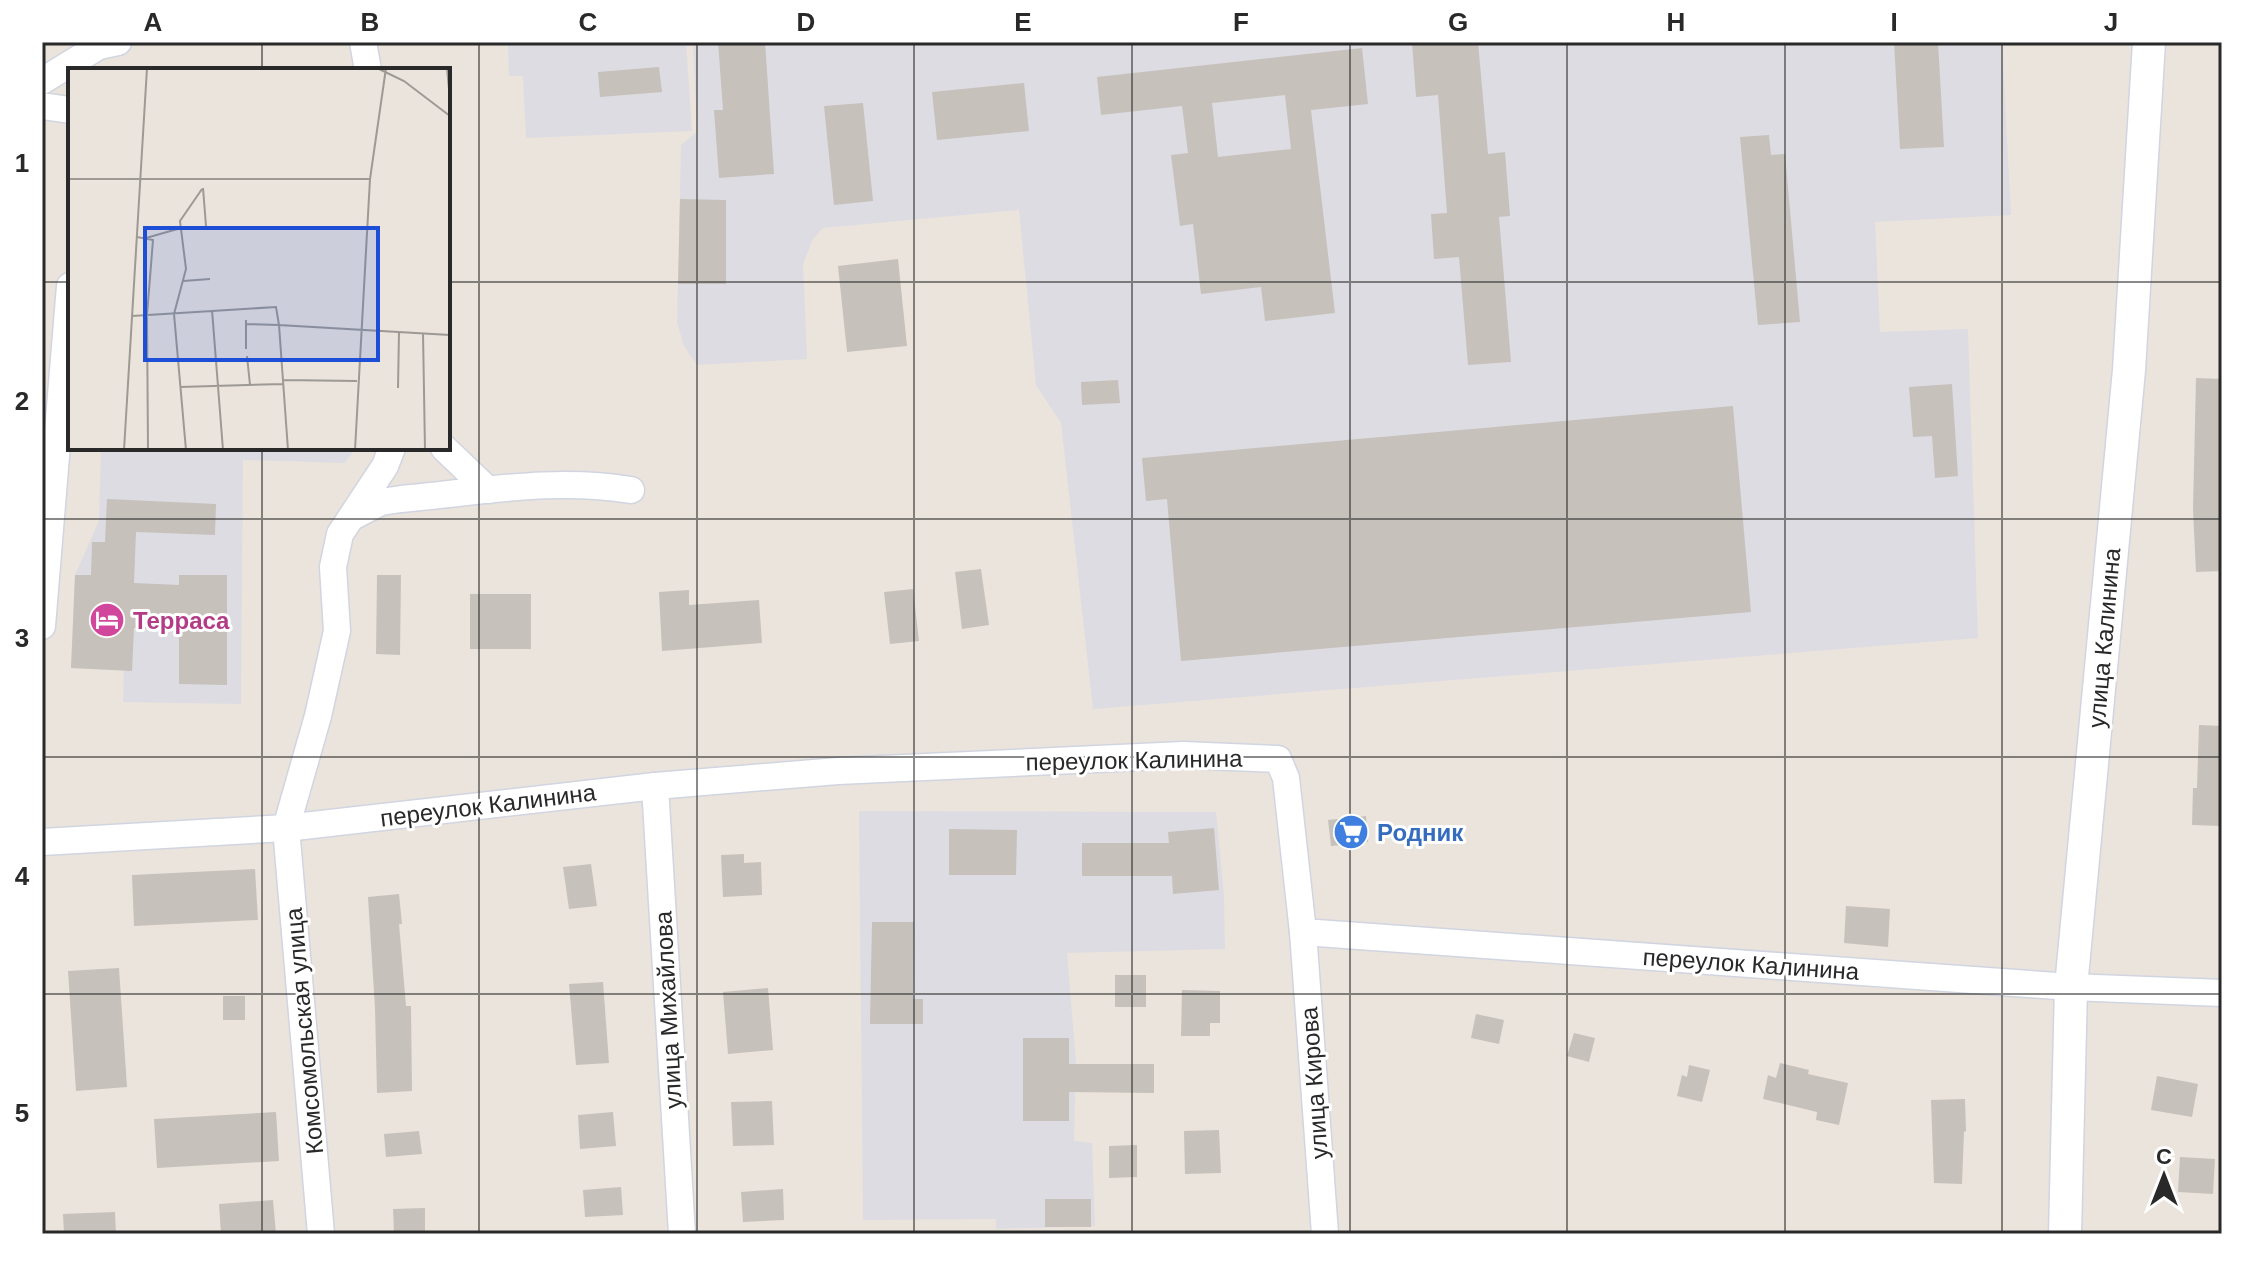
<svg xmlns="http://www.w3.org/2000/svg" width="2264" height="1276" font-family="Arial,sans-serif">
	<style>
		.industrial { fill: #dedce3 }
		.building { fill: #c6c1bb; fill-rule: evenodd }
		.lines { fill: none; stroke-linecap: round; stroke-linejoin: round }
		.minor-casing { stroke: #d1d5e1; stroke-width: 29 }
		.tertiary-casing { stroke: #d1d5e1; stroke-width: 35 }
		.minor { stroke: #fff; stroke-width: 26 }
		.tertiary { stroke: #fff; stroke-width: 32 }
		.grid { fill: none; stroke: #292929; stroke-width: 2; stroke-opacity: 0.55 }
		.labels { text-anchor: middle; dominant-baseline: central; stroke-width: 6; stroke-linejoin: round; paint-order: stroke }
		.hotel-label { font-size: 24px; font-weight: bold; fill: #b23c85; stroke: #fff; text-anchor: start }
		.street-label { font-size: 24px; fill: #292929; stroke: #fff }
		.shop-label { font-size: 24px; font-weight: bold; fill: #366cbe; stroke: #fff; text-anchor: start }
		.inset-road { fill: none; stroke: #9d9994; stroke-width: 2 }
		.view { fill: #1d4ed8; fill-opacity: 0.15; stroke: #1d4ed8; stroke-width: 4 }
		.inset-edge { fill: none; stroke: #292929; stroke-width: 4 }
		.neatline { fill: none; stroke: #292929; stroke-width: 3 }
		.grid-label { font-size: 26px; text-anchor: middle; font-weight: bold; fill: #292929 }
	</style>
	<rect width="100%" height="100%" fill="#ebe4dc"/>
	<g class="industrial">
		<polygon points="508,42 686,42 692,131 526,138 523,76 509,76"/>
		<polygon points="693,42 2002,42 2011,215 1875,222 1880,332 1968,329 1978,638 1093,709 1061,423 1036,385 1019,210 823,228 813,239 803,264 807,359 697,365 684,346 677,322 681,145 697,132"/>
		<polygon points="101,448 356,448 345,463 243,460 241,704 123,702 124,670 71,668 75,575 99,521"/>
		<polygon points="859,811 1216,812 1224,895 1225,949 1067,953 1076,1063 1074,1141 1092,1143 1095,1226 996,1229 996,1219 863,1220"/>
	</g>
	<g class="building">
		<polygon points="718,42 765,42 774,174 719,178 714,110 723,110"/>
		<polygon points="1412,42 1478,42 1488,154 1505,152 1510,216 1499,217 1511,362 1468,365 1459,257 1434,259 1431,214 1447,213 1438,95 1416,97"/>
		<polygon points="1894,42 1938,42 1944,147 1900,149"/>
		<path d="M1362,48l6,56 -57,6 24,203 -70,8 -4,-34 -60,7 -8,-70 -13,2 -9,-71 17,-2 -6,-47 -81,9 -4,-38zM1285,95l6,54 -73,8 -6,-54z"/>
		<polygon points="659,67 662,92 600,97 598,72"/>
		<polygon points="1024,83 1029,131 937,140 932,92"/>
		<polygon points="863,103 873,201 834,205 824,106"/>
		<polygon points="1769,135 1771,155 1785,154 1800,322 1758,325 1740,137"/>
		<polygon points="680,199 726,200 726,284 678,284"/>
		<polygon points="898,259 907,346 847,352 838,266"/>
		<polygon points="2196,378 2222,379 2222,571 2196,572 2193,510"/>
		<polygon points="1118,380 1120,403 1082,405 1081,382"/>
		<polygon points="1952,384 1958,476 1935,478 1932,436 1913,437 1909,387"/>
		<polygon points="1733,406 1751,612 1181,661 1167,499 1146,501 1142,458"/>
		<polygon points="107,499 216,504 215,535 136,532 134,583 179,585 179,575 227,575 227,685 179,684 179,630 134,628 132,671 71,668 75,575 91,575 92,542 105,542"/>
		<polygon points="981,569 989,625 962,629 955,572"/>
		<polygon points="377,575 401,575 400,655 376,654"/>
		<polygon points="913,589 919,641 890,644 884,592"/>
		<polygon points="689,590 689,605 759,600 762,643 662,651 659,592"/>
		<rect x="470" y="594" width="61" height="55"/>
		<polygon points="2199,725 2222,726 2220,807 2222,807 2222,826 2192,825 2193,788 2197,788"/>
		<polygon points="1366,816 1368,842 1331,846 1328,820"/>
		<polygon points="1214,828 1219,890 1173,894 1172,876 1082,876 1082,843 1169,843 1168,832"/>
		<polygon points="949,829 1017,830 1016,875 949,875"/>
		<polygon points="744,854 744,863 761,862 762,895 723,897 721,855"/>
		<polygon points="591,864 597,906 569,909 563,867"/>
		<polygon points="255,869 258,920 134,926 132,875"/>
		<polygon points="399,894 402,924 399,924 406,1006 411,1006 412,1091 377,1093 375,1008 368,897"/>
		<polygon points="1846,906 1890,909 1888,947 1844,943"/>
		<polygon points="872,922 914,922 913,999 923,999 923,1024 870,1024"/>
		<polygon points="119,968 127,1087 76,1091 68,971"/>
		<rect x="1115" y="975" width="31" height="32"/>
		<polygon points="603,982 609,1063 576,1065 569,984"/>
		<polygon points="768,988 773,1050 728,1054 723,992"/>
		<polygon points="1182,990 1220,991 1220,1023 1210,1023 1210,1036 1181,1036"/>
		<rect x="223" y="996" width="22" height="24"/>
		<polygon points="1476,1014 1504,1020 1499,1044 1471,1038"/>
		<polygon points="1574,1033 1595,1038 1589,1062 1567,1056"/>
		<polygon points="1023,1038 1069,1038 1069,1064 1154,1064 1154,1093 1069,1092 1069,1121 1023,1121"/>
		<polygon points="1780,1063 1809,1070 1808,1074 1848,1083 1839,1125 1816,1120 1817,1112 1763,1099 1768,1075 1776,1078"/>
		<polygon points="1689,1065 1710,1070 1702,1102 1677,1096 1682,1075 1687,1077"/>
		<polygon points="2157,1076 2198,1084 2192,1117 2151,1110"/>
		<polygon points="1965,1099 1966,1131 1964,1132 1962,1184 1934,1183 1931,1100"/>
		<polygon points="772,1101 774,1145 733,1146 731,1102"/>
		<polygon points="276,1112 279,1161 157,1168 154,1119"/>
		<polygon points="613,1112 616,1146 580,1149 578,1115"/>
		<polygon points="1219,1130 1221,1173 1185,1174 1184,1131"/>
		<polygon points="419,1131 422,1154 386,1157 384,1134"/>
		<polygon points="1137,1145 1137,1177 1109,1178 1109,1146"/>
		<polygon points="2180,1157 2215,1159 2213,1194 2178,1192"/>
		<polygon points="621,1187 623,1215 585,1217 583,1190"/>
		<polygon points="783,1189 784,1220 743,1222 741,1192"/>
		<rect x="1045" y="1199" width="46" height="28"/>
		<polygon points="273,1200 276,1234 221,1234 219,1204"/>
		<polygon points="425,1208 425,1234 394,1234 393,1209"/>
		<polygon points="115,1212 116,1234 64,1234 63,1214"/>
	</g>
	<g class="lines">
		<defs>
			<g id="minor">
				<polyline points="363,42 368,70"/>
				<polyline points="42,81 99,46 118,42"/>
				<polyline points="42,106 70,110"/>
				<polyline points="444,448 488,490"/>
				<path d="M352,517l29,-15 20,-3c79,-7 152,-22 230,-9"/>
				<polyline points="42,626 70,286"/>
				<polyline points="655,786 682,1234"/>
				<polyline points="42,842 286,828 655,786 838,771 1183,755 1278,759 1286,778 1303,932 2071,987 2222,993"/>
				<polyline points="1303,932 1325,1234"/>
				<polyline points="321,1234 286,828 318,716 337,631 333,567 340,534 385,466 392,448"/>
			</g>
			<polyline id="tertiary" points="2065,1234 2071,987 2129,370 2149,42"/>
		</defs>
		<use href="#minor" class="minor-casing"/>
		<use href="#tertiary" class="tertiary-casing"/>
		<use href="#minor" class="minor"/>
		<use href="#tertiary" class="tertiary"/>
	</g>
	<path class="grid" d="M262,42v28M479,42v1192M697,42v1192M914,42v1192M1132,42v1192M1350,42v1192M1567,42v1192M1785,42v1192M2002,42v1192M42,282h28M448,282h1774M262,448v786M42,519h2180M42,757h2180M42,994h2180"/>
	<defs>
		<symbol id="hotel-disc" viewBox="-11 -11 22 22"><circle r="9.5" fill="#d1479c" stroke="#fff"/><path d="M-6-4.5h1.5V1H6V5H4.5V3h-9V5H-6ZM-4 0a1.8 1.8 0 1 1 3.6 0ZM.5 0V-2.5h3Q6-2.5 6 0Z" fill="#fff"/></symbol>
		<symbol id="supermarket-disc" viewBox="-11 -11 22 22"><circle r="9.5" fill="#3f7fe0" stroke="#fff"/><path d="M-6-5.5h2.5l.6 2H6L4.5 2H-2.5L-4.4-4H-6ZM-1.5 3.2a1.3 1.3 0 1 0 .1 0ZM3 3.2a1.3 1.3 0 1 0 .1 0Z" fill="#fff"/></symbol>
	</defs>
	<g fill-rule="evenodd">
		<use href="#hotel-disc" x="87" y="600" width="40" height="40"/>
		<use href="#supermarket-disc" x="1331" y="812" width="40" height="40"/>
	</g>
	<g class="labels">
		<g class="hotel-label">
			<text x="133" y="620">Терраса</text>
		</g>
		<g class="street-label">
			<text transform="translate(2104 638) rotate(-85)">улица Калинина</text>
			<text transform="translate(1134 760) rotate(-1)">переулок Калинина</text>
			<text transform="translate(488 805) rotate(-7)">переулок Калинина</text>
			<text transform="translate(1751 964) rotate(4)">переулок Калинина</text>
			<text transform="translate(668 1010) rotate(-93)">улица Михайлова</text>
			<text transform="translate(304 1031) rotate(-95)">Комсомольская улица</text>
			<text transform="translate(1314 1083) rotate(-94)">улица Кирова</text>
		</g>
		<g class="shop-label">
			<text x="1377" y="832">Родник</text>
		</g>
	</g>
	<g transform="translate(68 68)">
		<rect width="382" height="382" fill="#ebe4dc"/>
		<path class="inset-road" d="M309,0l27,13 46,35M379,0l3,32M0,111h302M135,120l3,38M69,169l16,3 -6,75 1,135M78,170l35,-10M115,213l27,-2M144,242l11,140M64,248l144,-9 3,18 171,10M178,252v29M178,256l33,1 9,125M355,265l2,117M179,288l3,29M215,312l74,1M112,319l103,-3M330,320l1,-56M56,382l23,-382M118,382l-12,-136 12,-45 -6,-48 22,-32M287,382l15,-271 16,-111"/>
		<path class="view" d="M77,160h233v132h-233z"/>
		<rect width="382" height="382" class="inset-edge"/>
	</g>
	<rect width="2264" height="1276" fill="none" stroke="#ffffff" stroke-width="88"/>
	<g transform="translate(2164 1176)" stroke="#ffffff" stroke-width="6" paint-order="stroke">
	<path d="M0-6L14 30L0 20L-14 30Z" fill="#292929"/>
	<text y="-12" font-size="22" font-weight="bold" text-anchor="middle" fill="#292929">С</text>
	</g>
	<rect x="44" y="44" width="2176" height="1188" class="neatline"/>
	<g class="grid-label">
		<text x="153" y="31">A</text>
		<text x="370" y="31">B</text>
		<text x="588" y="31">C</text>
		<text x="806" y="31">D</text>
		<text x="1023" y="31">E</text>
		<text x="1241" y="31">F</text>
		<text x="1458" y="31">G</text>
		<text x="1676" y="31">H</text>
		<text x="1894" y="31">I</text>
		<text x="2111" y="31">J</text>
		<text x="22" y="172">1</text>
		<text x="22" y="410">2</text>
		<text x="22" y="647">3</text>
		<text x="22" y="885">4</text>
		<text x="22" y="1122">5</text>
	</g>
</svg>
